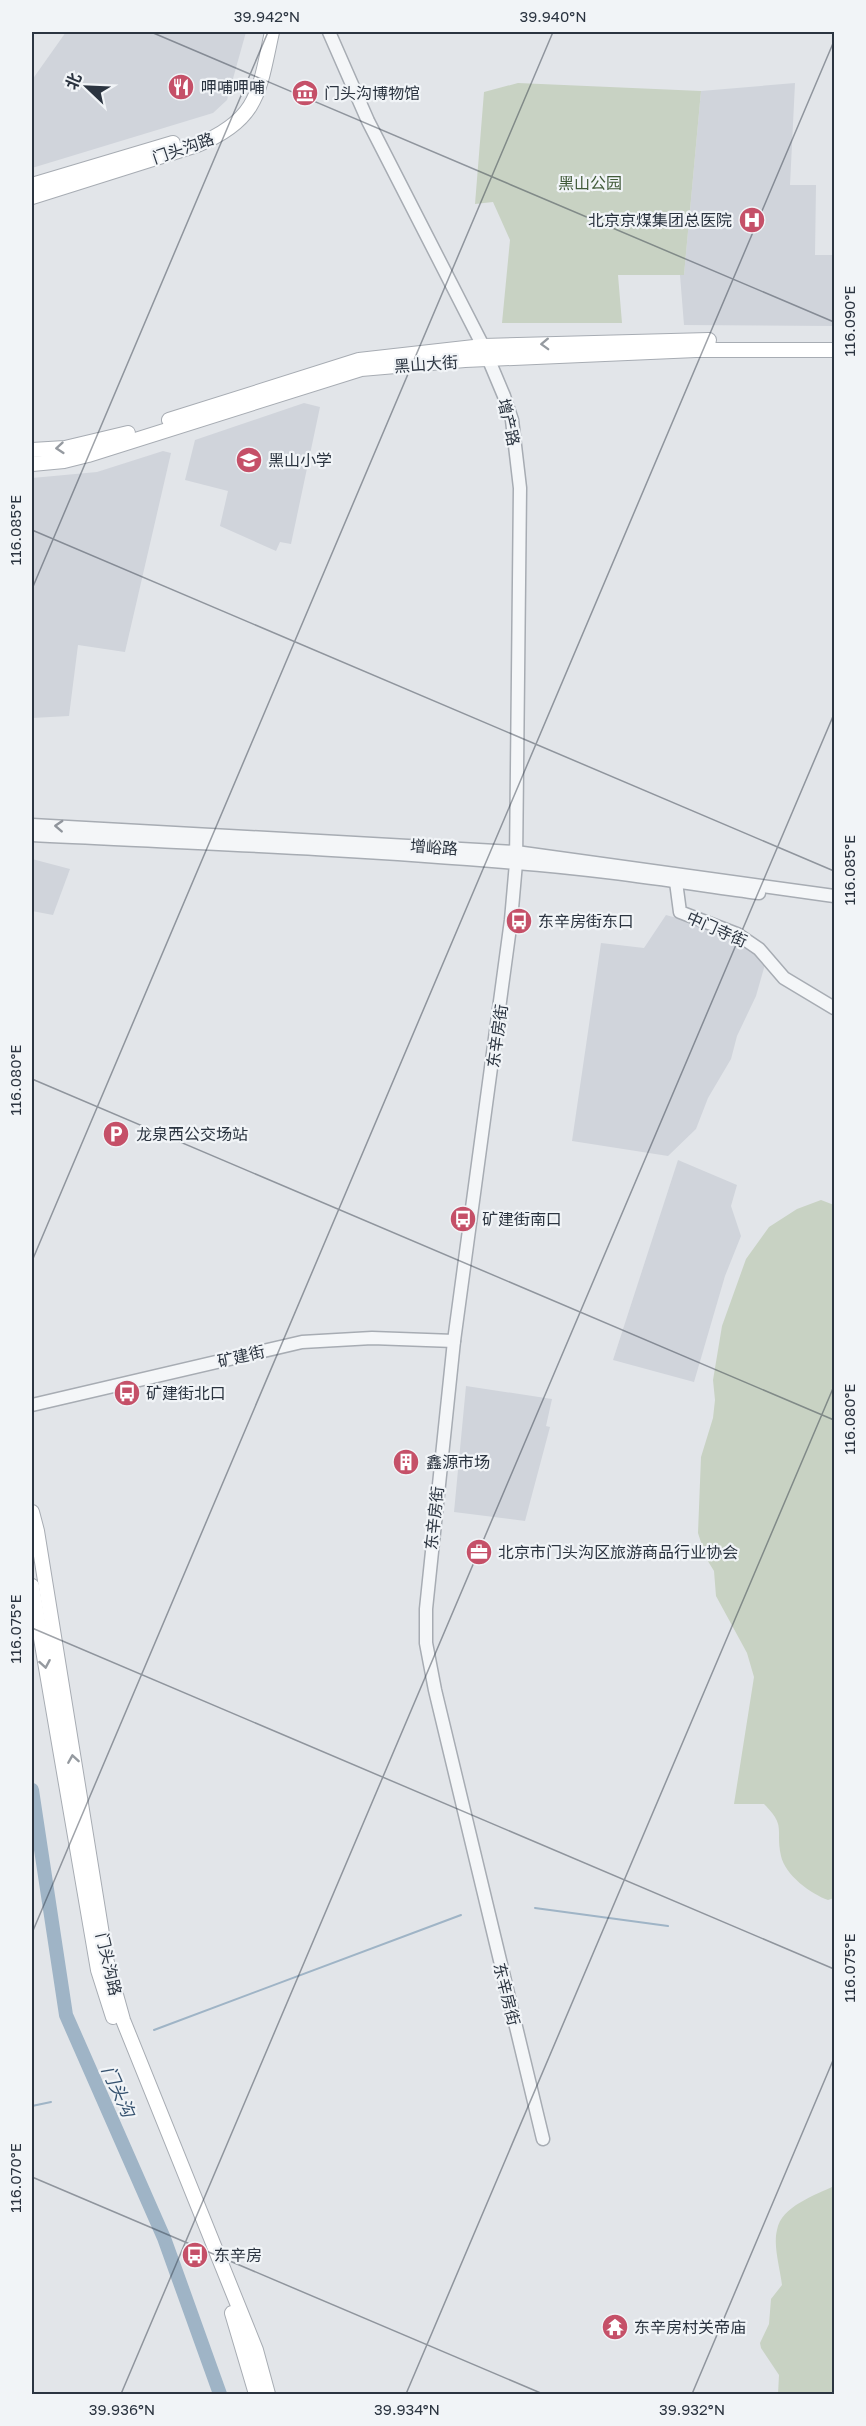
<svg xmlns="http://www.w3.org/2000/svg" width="866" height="2426" font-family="'Golos Text','Noto Sans SC',sans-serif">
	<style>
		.built { fill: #d0d4db }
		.green { fill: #c8d2c3 }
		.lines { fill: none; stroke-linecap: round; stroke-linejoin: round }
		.stream { stroke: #9fb4c6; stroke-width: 2 }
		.river { stroke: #9fb4c6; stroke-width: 14 }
		.tertiary-casing { stroke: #a7acb3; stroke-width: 15 }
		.secondary-casing { stroke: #a7acb3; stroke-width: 16 }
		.tertiary { stroke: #f4f6f8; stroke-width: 12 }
		.secondary { stroke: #fff; stroke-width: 14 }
		.oneway { stroke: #959aa0 }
		.oneway2 { stroke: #90959c }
		.ticks { fill: none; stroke: #2b3440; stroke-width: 1.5; stroke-opacity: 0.45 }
		.labels { text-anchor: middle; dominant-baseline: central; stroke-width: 4.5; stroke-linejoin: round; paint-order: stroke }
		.poi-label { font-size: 16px; fill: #2b3440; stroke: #f1f4f7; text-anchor: start }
		.street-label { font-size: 16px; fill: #2b3440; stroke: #f1f4f7 }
		.park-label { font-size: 16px; fill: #415b39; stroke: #f1f4f7 }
		.water-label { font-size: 18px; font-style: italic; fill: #385471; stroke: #f1f4f7 }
		.neatline { fill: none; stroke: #2b3440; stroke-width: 2 }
		.ticks-label { font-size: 15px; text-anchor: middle; fill: #2b3440 }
	</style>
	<rect width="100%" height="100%" fill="#e2e5e9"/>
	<g class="built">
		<polygon points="66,32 246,32 227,100 213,113 32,168 32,80"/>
		<polygon points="795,83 790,185 816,185 815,255 834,255 834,326 684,325 680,275 684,275 701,91"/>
		<polygon points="304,403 320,407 291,544 280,542 276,551 220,526 228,491 185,480 195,440"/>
		<polygon points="163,451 171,453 125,652 78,645 69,716 32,718 32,478 97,472"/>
		<polygon points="32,859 70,869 53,915 32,911"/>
		<polygon points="666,915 702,925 740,941 766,961 756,996 737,1036 731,1059 708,1098 696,1129 668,1156 572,1141 601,943 644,948"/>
		<polygon points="678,1160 737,1185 731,1206 741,1236 725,1276 694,1382 613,1360"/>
		<polygon points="466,1386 552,1399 546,1426 550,1427 525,1521 454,1512"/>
	</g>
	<g class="green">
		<polygon points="518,83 701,91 684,275 618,275 622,323 502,323 510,240 493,202 475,204 484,92"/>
		<path d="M821,1200l13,5v693l-6,2c-17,-6 -43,-25 -47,-44 -6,-27 6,-29 -17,-52h-30l20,-127 -7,-24 -31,-57 -2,-25 -8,-13 -8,-25 3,-76 12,-39 2,-18 -2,-20 9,-54 24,-67 23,-32 28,-18z"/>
		<path d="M834,2186v208h-56l1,-19 -18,-27 -1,-5 9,-19 2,-25 11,-14c-2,-17 -9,-39 -5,-55 4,-24 39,-35 57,-44z"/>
	</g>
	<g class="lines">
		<g class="stream">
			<polyline points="535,1908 668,1926"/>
			<polyline points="154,2030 461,1915"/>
			<polyline points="32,2106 51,2102"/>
		</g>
		<polyline class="river" points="32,1790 66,2015 164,2238 220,2394"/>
		<defs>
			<g id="tertiary">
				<polyline points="329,32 368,121 483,346 504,396 512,420 520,488 516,863 511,920 454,1341 426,1609 426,1643 435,1690 543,2139"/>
				<polyline points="32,825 516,852 834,896"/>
				<path d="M32,835c161,8 323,14 484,28 81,6 162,19 243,30"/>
				<polyline points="676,882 680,912 737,934 759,949 784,978 834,1008"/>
				<polyline points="32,1405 302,1342 372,1338 454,1341"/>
			</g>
			<g id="secondary">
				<polyline points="32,185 173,143"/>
				<path d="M32,197l165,-52c62,-25 62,-54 75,-113"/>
				<polyline points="169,420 359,360 483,346 709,340"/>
				<polyline points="32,450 65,448 128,433"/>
				<polyline points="32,464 64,461 88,455 361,369 465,360 696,350 834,350"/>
				<polyline points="32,1512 37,1531 106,1959 123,2020 256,2350 268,2394"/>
				<polyline points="32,1586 98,1970 113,2017"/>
				<polyline points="232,2313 256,2394"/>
			</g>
		</defs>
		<use href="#tertiary" class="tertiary-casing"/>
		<use href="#secondary" class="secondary-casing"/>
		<use href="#tertiary" class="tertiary"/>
		<use href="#secondary" class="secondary"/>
	</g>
	<defs><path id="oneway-chevron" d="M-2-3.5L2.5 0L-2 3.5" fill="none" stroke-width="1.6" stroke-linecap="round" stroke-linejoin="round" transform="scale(1.5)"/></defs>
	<g class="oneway">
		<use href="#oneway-chevron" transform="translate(545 344) rotate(178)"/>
		<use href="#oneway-chevron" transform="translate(60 448) rotate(175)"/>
		<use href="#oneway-chevron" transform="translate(45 1664) rotate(80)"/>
		<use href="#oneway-chevron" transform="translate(73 1759) rotate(-99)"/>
	</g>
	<use class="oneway2" href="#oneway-chevron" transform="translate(59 826) rotate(-177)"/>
	<path class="ticks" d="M151,32l683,290M32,530l802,341M32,589l236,-557M32,1079l802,341M32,1261l521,-1229M32,1628l802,341M32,1933l802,-1892M32,2177l511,217M121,2394l713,-1680M406,2394l428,-1008M692,2394l142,-336"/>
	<defs>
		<symbol id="restaurant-disc" viewBox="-11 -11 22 22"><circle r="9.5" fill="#c55068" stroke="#f1f4f7"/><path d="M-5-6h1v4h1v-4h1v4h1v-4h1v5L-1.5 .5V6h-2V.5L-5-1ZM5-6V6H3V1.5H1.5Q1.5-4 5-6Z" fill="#fff"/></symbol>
		<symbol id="museum-disc" viewBox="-11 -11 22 22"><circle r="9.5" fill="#c55068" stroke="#f1f4f7"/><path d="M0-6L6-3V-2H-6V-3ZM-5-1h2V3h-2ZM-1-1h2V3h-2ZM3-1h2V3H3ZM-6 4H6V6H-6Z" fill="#fff"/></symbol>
		<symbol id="hospital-disc" viewBox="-11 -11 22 22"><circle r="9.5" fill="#c55068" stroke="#f1f4f7"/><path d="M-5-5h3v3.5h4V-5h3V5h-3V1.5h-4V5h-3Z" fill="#fff"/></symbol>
		<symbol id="school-disc" viewBox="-11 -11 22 22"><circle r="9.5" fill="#c55068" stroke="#f1f4f7"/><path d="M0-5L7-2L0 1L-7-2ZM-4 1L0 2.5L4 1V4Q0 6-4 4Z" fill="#fff"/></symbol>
		<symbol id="bus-disc" viewBox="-11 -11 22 22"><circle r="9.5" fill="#c55068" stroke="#f1f4f7"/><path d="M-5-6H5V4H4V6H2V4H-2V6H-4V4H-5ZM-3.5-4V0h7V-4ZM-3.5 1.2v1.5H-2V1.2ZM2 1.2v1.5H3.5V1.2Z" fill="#fff"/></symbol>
		<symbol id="parking-disc" viewBox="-11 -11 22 22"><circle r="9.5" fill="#c55068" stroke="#f1f4f7"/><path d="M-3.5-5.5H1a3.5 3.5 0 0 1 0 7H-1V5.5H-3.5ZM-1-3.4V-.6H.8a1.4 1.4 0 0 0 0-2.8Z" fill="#fff"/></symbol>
		<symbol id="building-disc" viewBox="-11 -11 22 22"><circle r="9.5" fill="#c55068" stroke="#f1f4f7"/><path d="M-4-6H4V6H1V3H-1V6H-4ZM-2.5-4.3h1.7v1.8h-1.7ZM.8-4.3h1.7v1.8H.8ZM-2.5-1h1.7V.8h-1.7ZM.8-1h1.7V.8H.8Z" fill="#fff"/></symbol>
		<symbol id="office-disc" viewBox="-11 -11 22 22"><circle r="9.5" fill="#c55068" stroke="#f1f4f7"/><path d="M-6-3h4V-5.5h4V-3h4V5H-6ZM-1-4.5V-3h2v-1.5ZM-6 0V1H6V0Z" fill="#fff"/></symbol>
		<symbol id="temple-disc" viewBox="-11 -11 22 22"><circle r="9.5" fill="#c55068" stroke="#f1f4f7"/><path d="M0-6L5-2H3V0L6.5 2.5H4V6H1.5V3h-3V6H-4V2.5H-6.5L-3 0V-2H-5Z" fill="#fff"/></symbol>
	</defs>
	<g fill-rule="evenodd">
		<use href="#restaurant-disc" x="166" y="72" width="30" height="30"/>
		<use href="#museum-disc" x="290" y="78" width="30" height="30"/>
		<use href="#hospital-disc" x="737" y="205" width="30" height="30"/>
		<use href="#school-disc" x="234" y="445" width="30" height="30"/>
		<use href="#bus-disc" x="504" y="906" width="30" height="30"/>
		<use href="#parking-disc" x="101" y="1119" width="30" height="30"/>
		<use href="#bus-disc" x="448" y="1204" width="30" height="30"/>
		<use href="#bus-disc" x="112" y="1378" width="30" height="30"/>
		<use href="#building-disc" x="391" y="1447" width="30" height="30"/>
		<use href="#office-disc" x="464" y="1537" width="30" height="30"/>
		<use href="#bus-disc" x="180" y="2240" width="30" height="30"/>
		<use href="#temple-disc" x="600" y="2312" width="30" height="30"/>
	</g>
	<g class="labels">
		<g class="poi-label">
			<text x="201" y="87">呷哺呷哺</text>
			<text x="324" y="93">门头沟博物馆</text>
			<text x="732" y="220" text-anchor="end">北京京煤集团总医院</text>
			<text x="268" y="460">黑山小学</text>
			<text x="538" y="921">东辛房街东口</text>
			<text x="136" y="1134">龙泉西公交场站</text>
			<text x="482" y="1219">矿建街南口</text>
			<text x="146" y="1393">矿建街北口</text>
			<text x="426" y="1462">鑫源市场</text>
			<text x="498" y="1552">北京市门头沟区旅游商品行业协会</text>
			<text x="214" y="2255">东辛房</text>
			<text x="634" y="2327">东辛房村关帝庙</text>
		</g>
		<g class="street-label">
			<text transform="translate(183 148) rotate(-19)">门头沟路</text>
			<text transform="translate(426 364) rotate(-4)">黑山大街</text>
			<text transform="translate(509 422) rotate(77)">增产路</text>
			<text transform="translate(434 847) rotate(4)">增峪路</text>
			<text transform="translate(717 929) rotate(24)">中门寺街</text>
			<text transform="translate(497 1036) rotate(-82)">东辛房街</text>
			<text transform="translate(241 1356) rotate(-13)">矿建街</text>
			<text transform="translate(434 1518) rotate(-84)">东辛房街</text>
			<text transform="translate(109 1964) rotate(77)">门头沟路</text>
			<text transform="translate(507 1994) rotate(76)">东辛房街</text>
		</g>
		<g class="park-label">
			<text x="590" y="183">黑山公园</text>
		</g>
		<g class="water-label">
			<text transform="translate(119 2091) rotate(66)">门头沟</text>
		</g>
	</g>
	<rect width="866" height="2426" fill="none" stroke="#f1f4f7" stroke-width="66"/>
	<g transform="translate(87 87) rotate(293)" stroke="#f1f4f7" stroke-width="4.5" paint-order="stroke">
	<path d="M0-4.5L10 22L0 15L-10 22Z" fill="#2b3440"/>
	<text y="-9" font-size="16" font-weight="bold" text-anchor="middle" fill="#2b3440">北</text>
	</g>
	<rect x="33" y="33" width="800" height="2360" class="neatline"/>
	<g class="ticks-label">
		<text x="267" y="22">39.942°N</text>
		<text x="553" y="22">39.940°N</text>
		<text transform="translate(850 321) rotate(-90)" y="5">116.090°E</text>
		<text transform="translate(16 530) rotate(-90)" y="5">116.085°E</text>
		<text transform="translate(850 870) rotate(-90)" y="5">116.085°E</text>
		<text transform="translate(16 1080) rotate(-90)" y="5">116.080°E</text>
		<text transform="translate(850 1419) rotate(-90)" y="5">116.080°E</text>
		<text transform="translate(16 1629) rotate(-90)" y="5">116.075°E</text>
		<text transform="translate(850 1968) rotate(-90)" y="5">116.075°E</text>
		<text transform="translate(16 2178) rotate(-90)" y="5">116.070°E</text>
		<text x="122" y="2415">39.936°N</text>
		<text x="407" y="2415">39.934°N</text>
		<text x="692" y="2415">39.932°N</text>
	</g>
</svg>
